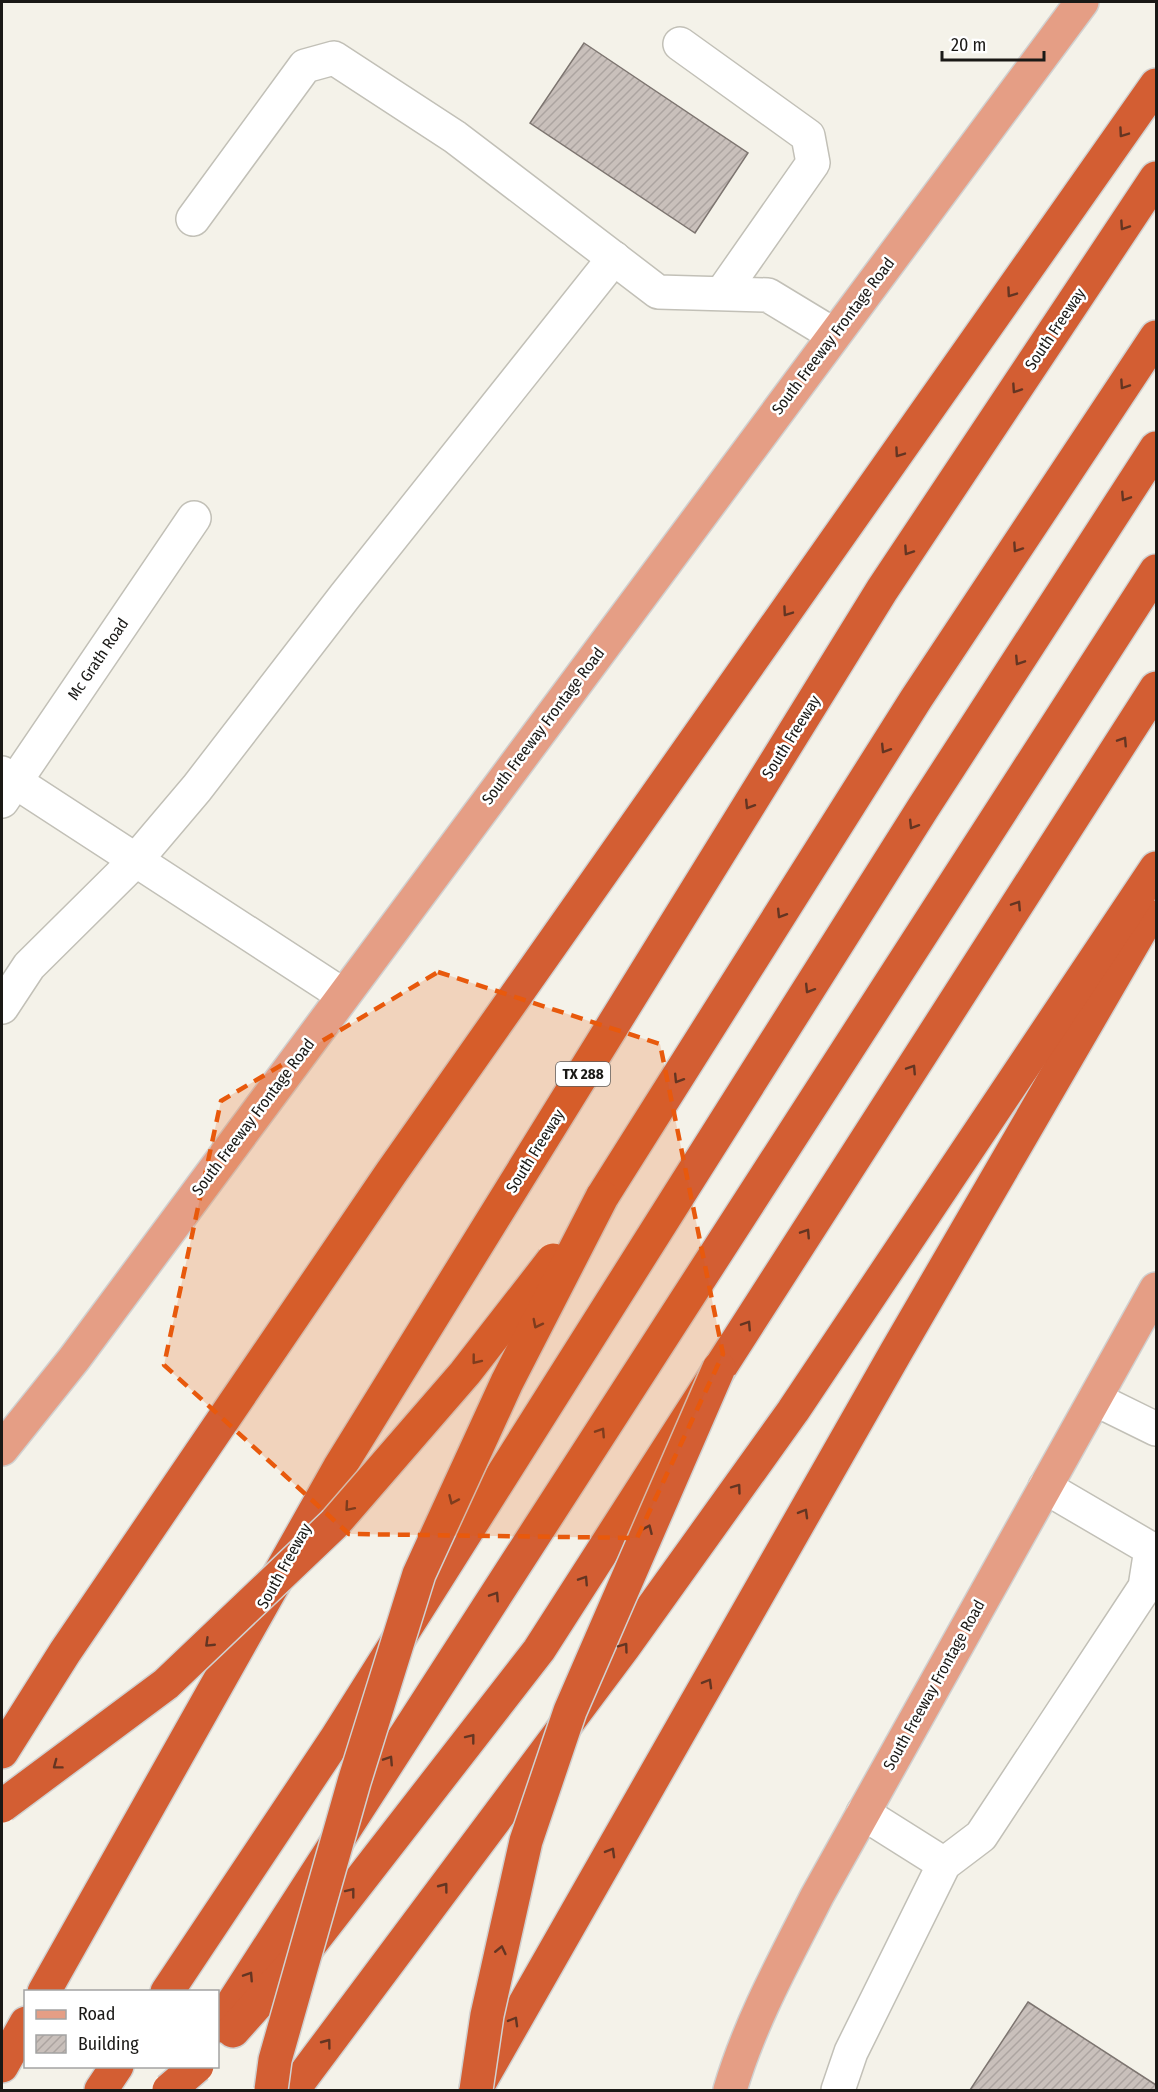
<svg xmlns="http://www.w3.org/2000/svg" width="1158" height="2092" font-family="'Fira Sans Condensed',sans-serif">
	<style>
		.building { fill: url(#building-hatch); stroke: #7d7570; stroke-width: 1.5 }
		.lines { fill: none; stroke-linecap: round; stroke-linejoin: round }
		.minor-casing { stroke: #c2c0b7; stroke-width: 36 }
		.major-casing { stroke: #d1d1d0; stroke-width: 36 }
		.highway-casing { stroke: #d1d1d0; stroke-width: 36 }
		.minor { stroke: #fff; stroke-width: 33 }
		.major { stroke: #e59e85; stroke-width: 33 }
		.highway { stroke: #d35e33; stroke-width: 33 }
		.highway-bridge-casing { stroke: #d1d1d0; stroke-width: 36; stroke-linecap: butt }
		.highway-bridge { stroke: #d35e33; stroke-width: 33 }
		.oneway { stroke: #643522 }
		.marked { fill: #e8590c; fill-opacity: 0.2; stroke: #e8590c; stroke-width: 4.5; stroke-dasharray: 12 8; stroke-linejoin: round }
		.labels { text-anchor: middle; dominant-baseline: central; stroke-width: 5; stroke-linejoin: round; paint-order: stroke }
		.shield { fill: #fff; stroke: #5f5e5c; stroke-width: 1.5 }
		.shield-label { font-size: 15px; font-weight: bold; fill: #1a1916 }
		.street-label { font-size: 16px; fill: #1a1916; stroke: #fff }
	</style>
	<defs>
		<pattern id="building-hatch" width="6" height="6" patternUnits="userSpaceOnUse" patternTransform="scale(1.5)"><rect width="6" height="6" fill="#c9c0bb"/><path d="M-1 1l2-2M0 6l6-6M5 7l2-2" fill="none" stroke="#aca4a0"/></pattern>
	</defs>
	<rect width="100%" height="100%" fill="#f4f2e9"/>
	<g class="building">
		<polygon points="584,43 748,153 695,233 530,123"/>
		<polygon points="1028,2002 1156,2085 1156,2090 970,2090"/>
	</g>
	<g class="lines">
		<defs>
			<g id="minor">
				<polyline points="680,44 808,136 813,163 722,293"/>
				<polyline points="193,219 305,66 334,58 455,137 658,292 768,295 834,335"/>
				<polyline points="2,773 343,995"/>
				<polyline points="2,801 194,518"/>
				<polyline points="2,1007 29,966 136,860 197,788 345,596 614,258"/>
				<polyline points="1095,1399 1156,1429"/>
				<polyline points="863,1813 944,1864"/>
				<polyline points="838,2090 851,2052 944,1864 981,1836 1145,1587 1151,1549 1045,1487"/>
			</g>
			<g id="major">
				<polyline points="2,1449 74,1359 1082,2"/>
				<path d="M730,2090c20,-68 55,-131 87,-194l339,-607"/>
			</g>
			<g id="highway">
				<polyline points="602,1197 916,699 1156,337"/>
				<polyline points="2,1752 65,1652 391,1173 1156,85"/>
				<polyline points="44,1992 339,1468 882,590 1156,178"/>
				<polyline points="167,1992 335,1740 923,808 1156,448"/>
				<polyline points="218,2026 1156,571"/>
				<polyline points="233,2031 309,1946 539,1650 1156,688"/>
				<polyline points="2,2066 26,2023"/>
				<polyline points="476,2089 896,1352 1149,916"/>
				<polyline points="101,2090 117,2066"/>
				<polyline points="293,2090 624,1647 793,1411 1156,868"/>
			</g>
		</defs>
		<use href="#minor" class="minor-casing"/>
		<use href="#major" class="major-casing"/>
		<use href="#highway" class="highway-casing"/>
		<use href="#minor" class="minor"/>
		<use href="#major" class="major"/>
		<use href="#highway" class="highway"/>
		<defs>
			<g id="highway-bridge">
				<polyline points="2,1806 166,1684 334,1524 465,1373 553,1260"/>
				<polyline points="169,2090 197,2066"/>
				<polyline points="271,2090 275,2060 354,1782 419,1574 507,1382 602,1197"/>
				<polyline points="476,2090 487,2015 526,1841 570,1711 719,1368"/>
			</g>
		</defs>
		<use href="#highway-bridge" class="highway-bridge-casing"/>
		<use href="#highway-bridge" class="highway-bridge"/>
	</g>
	<defs><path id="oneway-chevron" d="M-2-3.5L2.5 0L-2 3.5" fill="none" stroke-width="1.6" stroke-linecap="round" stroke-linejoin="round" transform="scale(1.5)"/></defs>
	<g class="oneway">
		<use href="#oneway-chevron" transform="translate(1123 133) rotate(125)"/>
		<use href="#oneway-chevron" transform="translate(1124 226) rotate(124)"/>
		<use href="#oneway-chevron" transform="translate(1011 293) rotate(125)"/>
		<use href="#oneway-chevron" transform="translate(1124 385) rotate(124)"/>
		<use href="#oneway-chevron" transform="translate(1016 389) rotate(124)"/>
		<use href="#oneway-chevron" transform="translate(899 453) rotate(125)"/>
		<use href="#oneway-chevron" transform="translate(1125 497) rotate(123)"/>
		<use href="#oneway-chevron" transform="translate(1017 548) rotate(124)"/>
		<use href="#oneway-chevron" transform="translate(908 551) rotate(124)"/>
		<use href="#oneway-chevron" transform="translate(787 612) rotate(125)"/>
		<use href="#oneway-chevron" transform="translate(1019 661) rotate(123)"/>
		<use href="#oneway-chevron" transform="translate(1123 741) rotate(-57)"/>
		<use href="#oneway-chevron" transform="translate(885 749) rotate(122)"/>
		<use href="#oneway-chevron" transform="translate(749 805) rotate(122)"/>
		<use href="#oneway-chevron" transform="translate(913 825) rotate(122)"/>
		<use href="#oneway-chevron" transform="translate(1017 905) rotate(-57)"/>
		<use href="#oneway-chevron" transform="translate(781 914) rotate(122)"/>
		<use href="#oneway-chevron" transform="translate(809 989) rotate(122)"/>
		<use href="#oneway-chevron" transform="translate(912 1069) rotate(-57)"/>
		<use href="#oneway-chevron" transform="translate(678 1079) rotate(122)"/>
		<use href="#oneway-chevron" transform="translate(806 1233) rotate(-57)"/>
		<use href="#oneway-chevron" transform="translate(537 1324) rotate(117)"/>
		<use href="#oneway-chevron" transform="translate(747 1325) rotate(-57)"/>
		<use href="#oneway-chevron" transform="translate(476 1360) rotate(128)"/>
		<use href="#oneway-chevron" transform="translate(601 1432) rotate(-57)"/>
		<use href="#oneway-chevron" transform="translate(737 1488) rotate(-54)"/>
		<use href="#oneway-chevron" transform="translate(453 1500) rotate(114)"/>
		<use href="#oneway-chevron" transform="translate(349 1507) rotate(131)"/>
		<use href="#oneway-chevron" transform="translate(804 1513) rotate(-60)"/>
		<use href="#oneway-chevron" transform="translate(648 1529) rotate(-66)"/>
		<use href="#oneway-chevron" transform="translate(584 1580) rotate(-57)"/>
		<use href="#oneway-chevron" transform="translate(495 1596) rotate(-57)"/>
		<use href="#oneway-chevron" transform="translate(209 1643) rotate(136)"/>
		<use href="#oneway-chevron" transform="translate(624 1647) rotate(-54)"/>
		<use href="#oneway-chevron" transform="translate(708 1683) rotate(-60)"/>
		<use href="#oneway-chevron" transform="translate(471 1738) rotate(-52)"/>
		<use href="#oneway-chevron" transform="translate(389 1760) rotate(-57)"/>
		<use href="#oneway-chevron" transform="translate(57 1765) rotate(143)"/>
		<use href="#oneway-chevron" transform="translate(611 1852) rotate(-60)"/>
		<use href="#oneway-chevron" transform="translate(444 1887) rotate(-53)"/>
		<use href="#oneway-chevron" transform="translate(351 1892) rotate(-52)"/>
		<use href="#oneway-chevron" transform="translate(501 1950) rotate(-77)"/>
		<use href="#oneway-chevron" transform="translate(249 1976) rotate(-57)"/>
		<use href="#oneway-chevron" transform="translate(514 2021) rotate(-60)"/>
		<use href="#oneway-chevron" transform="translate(327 2043) rotate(-53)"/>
	</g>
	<path class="marked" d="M438,972l222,72 63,310 -86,184 -288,-4 -185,-169 57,-264z"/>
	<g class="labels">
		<rect class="shield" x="556" y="1062" width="54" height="24" rx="4.5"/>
		<g class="shield-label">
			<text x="583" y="1074">TX 288</text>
		</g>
		<g class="street-label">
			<text transform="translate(1055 329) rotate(-56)">South Freeway</text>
			<text transform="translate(833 336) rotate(-53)">South Freeway Frontage Road</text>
			<text transform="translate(98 659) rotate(-56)">Mc Grath Road</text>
			<text transform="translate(543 726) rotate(-53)">South Freeway Frontage Road</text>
			<text transform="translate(791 737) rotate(-58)">South Freeway</text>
			<text transform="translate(253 1117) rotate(-53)">South Freeway Frontage Road</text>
			<text transform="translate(535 1151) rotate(-58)">South Freeway</text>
			<text transform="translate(284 1566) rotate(-61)">South Freeway</text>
			<text transform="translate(934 1685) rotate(-61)">South Freeway Frontage Road</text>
		</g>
	</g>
	<rect width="1158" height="2092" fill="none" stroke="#1a1916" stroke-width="6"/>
	<rect x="24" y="1990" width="195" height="78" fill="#ffffff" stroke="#a3a3a2" stroke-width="1.5"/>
	<rect x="36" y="2010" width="30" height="9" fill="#e59e85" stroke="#a3a3a2" stroke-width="1.5"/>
	<text x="78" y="2020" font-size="18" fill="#1a1916">Road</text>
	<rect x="36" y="2035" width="30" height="18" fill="url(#building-hatch)" stroke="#a3a3a2" stroke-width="1.5"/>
	<text x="78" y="2050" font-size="18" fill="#1a1916">Building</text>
	<path d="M942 51v9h102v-9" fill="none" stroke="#1a1916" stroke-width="3"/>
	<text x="951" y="51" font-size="18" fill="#1a1916" stroke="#ffffff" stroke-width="4.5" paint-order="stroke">20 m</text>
</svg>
